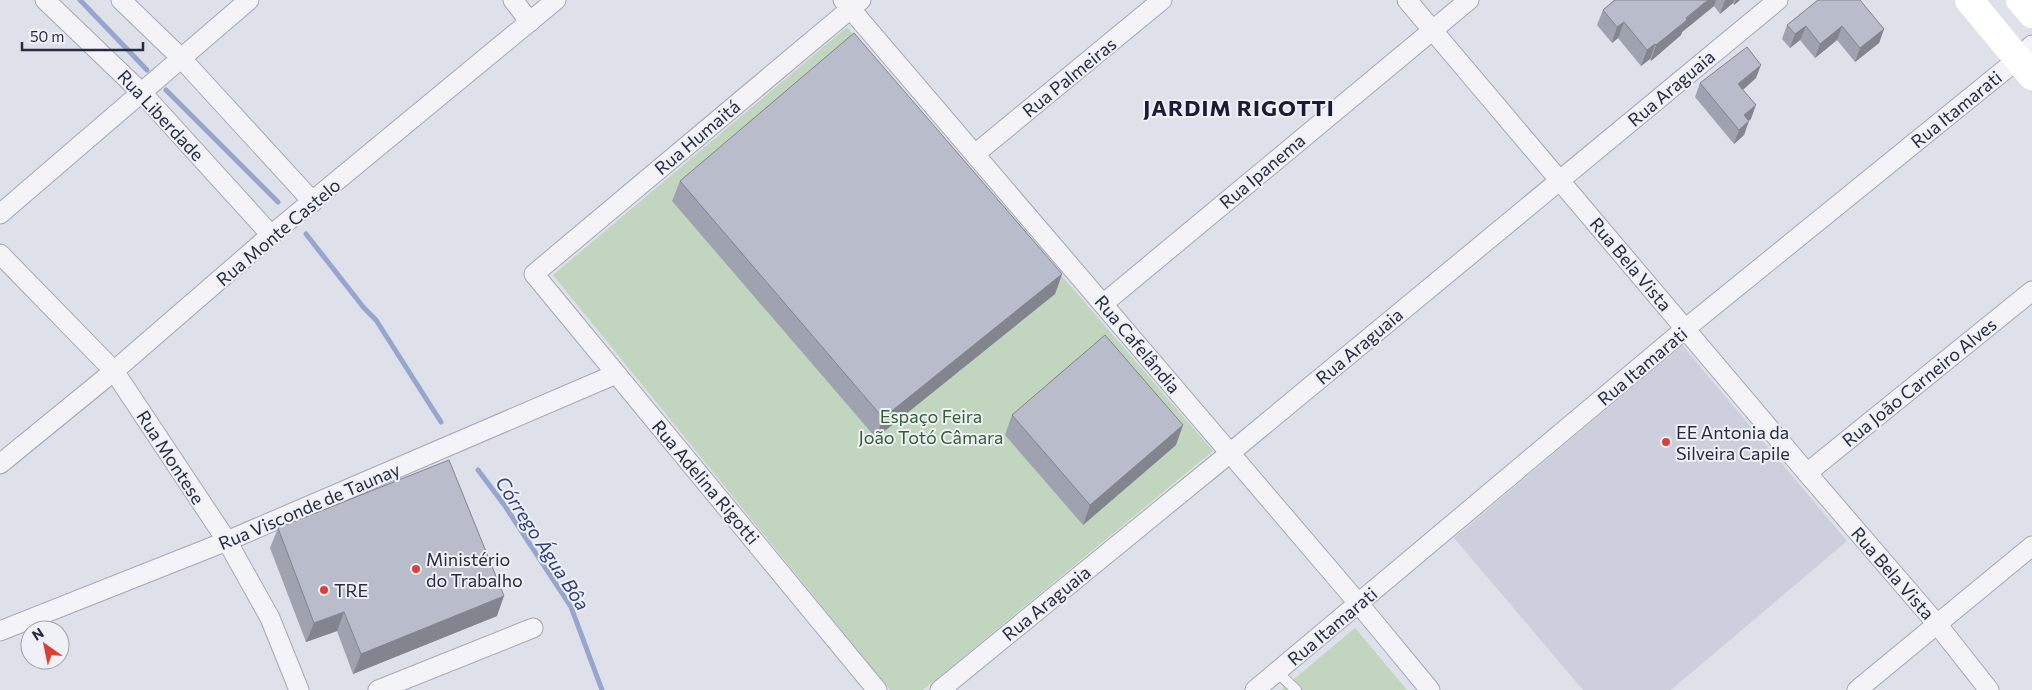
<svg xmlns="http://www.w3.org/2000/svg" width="2032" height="690" font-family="Commissioner,sans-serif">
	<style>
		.built { fill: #cdd0dc }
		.green { fill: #c1d5bf }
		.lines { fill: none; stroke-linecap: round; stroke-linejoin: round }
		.stream { stroke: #96a6ce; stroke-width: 5 }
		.lane-casing { stroke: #a4a7b5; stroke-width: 12 }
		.street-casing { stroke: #a4a7b5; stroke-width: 21 }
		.lane { stroke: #f3f3f8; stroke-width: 10 }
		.street { stroke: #f3f3f8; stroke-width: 19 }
		.secondary { stroke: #fff; stroke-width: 28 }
		.wall { fill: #9fa2af }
		.shaded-wall { fill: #82848e }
		.building { fill: #b9bccb; stroke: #82848e }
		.poi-dot { fill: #dd3f37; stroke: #eff1f7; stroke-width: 2 }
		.labels { text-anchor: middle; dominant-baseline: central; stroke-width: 4; stroke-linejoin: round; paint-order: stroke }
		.street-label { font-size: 18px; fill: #262b43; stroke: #eff1f7 }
		.park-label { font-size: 18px; fill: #326132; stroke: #eff1f7 }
		.poi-label { font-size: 18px; fill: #262b43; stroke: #eff1f7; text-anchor: start }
		.water-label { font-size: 19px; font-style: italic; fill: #2c3f7c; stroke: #eff1f7 }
		.district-label { font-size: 22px; font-weight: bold; letter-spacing: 1px; fill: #191c34; stroke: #eff1f7 }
	</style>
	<rect width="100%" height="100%" fill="#dfe1ea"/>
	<polygon class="built" points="1682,345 1847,541 1671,690 1583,690 1454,538"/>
	<g class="green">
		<polygon points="847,27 1213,451 923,690 890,690 553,275"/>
		<polygon points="1355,628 1407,690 1281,690"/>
	</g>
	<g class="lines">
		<g class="stream">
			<polyline points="80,0 147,70"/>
			<polyline points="166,90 278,202"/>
			<polyline points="306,234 364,308 376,320 441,422"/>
			<polyline points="478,470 505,506 571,607 602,690"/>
		</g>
		<defs>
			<polyline id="lane" points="1277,672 1296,690"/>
			<g id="street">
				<polyline points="45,0 142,93 271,235"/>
				<polyline points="121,0 181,58 313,202"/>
				<polyline points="513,0 530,22"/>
				<polyline points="843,0 1359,604 1430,690"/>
				<polyline points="861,0 534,274 877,690"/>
				<polyline points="1407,0 1807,473 1937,624 1989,690"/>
				<polyline points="975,154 1162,0"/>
				<polyline points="0,214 249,0"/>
				<polyline points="0,254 114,371 227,541 270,618 299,690"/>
				<polyline points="1103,304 1469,0"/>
				<polyline points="0,464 114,371 271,235 556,0"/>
				<polyline points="1807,473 2032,291"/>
				<polyline points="0,631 227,541 616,374"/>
				<polyline points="378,690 533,628"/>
				<polyline points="940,690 1230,453 1778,0"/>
				<polyline points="1255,690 1685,329 2018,59 2032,45"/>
				<polyline points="1857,690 2032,546"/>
			</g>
		</defs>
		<use href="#lane" class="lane-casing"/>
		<use href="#street" class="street-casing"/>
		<use href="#lane" class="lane"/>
		<use href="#street" class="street"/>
		<g class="secondary">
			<polyline points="1969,0 2032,76"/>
			<polyline points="2020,0 2032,14"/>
		</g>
	</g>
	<g class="wall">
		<polygon points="1614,0 1740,0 1734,5 1733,3 1720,14 1714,6 1682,32 1681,35 1651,61 1650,59 1641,66 1618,38 1612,43 1597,25 1603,10"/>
		<polygon points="1818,0 1884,29 1879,43 1855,62 1837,40 1815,58 1800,40 1790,48 1782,39 1787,25"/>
		<polygon points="1756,78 1743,90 1751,119 1748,121 1744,135 1734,144 1695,97 1700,83"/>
		<polygon points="680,181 1062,274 1055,294 876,438 672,201"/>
		<polygon points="1012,415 1176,445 1083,525 1005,435"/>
		<polygon points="278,528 497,616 353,674 337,631 306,642 270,548"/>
	</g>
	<g class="shaded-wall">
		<polygon points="1708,0 1716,0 1714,6 1682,32 1681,35 1651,61 1656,45"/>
		<polygon points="1725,0 1734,0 1733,3 1720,14"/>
		<polygon points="1736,0 1740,0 1734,5"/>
		<polygon points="1624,22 1618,38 1612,43 1617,27"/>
		<polygon points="1806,26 1800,40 1790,48 1795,34"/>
		<polygon points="1842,26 1837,40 1815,58 1820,44"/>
		<polygon points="1884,29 1879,43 1855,62 1860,48"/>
		<polygon points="1655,44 1650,59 1641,66 1647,50"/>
		<polygon points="1761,65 1756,78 1733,98 1738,84"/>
		<polygon points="1756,105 1751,119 1739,129 1744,115"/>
		<polygon points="1749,121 1744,135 1734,144 1739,130"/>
		<polygon points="1062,274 1055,294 876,438 883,418"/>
		<polygon points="1183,425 1176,445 1083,525 1090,505"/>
		<polygon points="504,596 497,616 353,674 361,654"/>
		<polygon points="344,612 337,631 306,642 314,623"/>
	</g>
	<g class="building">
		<polygon points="1615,0 1708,0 1686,18 1687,20 1656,45 1655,44 1647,50 1624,22 1617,27 1603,10"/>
		<polygon points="1818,0 1860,0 1884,29 1860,48 1842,26 1820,44 1806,26 1795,34 1787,25"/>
		<polygon points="854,33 1062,274 883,418 680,181"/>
		<polygon points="1747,47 1761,65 1738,84 1756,105 1744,115 1749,121 1739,130 1700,83"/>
		<polygon points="1105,335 1183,425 1090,505 1012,415"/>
		<polygon points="449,460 504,596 361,654 344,612 314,623 278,528"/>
	</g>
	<g class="poi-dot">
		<circle cx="1666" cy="442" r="5"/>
		<circle cx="416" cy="569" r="5"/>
		<circle cx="324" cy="590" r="5"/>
	</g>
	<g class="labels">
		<g class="street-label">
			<text transform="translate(1069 77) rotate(-39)">Rua Palmeiras</text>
			<text transform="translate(1671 88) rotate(-40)">Rua Araguaia</text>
			<text transform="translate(1956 109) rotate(-39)">Rua Itamarati</text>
			<text transform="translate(161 115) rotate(47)">Rua Liberdade</text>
			<text transform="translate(697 137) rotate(-40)">Rua Humaitá</text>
			<text transform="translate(1262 171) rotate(-40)">Rua Ipanema</text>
			<text transform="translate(278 232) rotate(-40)">Rua Monte Castelo</text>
			<text transform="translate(1631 264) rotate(50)">Rua Bela Vista</text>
			<text transform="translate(1138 344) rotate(50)">Rua Cafelândia</text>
			<text transform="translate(1359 346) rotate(-40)">Rua Araguaia</text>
			<text transform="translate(1642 366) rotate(-40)">Rua Itamarati</text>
			<text transform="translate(1919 382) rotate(-39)">Rua João Carneiro Alves</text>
			<text transform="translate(171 457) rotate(57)">Rua Montese</text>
			<text transform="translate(706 482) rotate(50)">Rua Adelina Rigotti</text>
			<text transform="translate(309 506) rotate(-23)">Rua Visconde de Taunay</text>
			<text transform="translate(1893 573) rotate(49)">Rua Bela Vista</text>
			<text transform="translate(1046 603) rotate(-39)">Rua Araguaia</text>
			<text transform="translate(1332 626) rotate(-40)">Rua Itamarati</text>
		</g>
		<g class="park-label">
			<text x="931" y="416">Espaço Feira<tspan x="931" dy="21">João Totó Câmara</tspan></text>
		</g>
		<g class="poi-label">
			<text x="1676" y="432">EE Antonia da<tspan x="1676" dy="21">Silveira Capile</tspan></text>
			<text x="426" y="559">Ministério<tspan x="426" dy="21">do Trabalho</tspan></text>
			<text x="334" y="590">TRE</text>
		</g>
		<g class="water-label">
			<text transform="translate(543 543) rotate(57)">Córrego Água Bôa</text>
		</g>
		<g class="district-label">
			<text x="1239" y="107">JARDIM RIGOTTI</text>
		</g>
	</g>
	<g transform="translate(45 645) rotate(327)"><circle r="24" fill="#eff1f7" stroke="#9fa2af"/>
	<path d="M0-4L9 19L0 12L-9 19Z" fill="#dd3f37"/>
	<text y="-8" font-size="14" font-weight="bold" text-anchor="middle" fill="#262b43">N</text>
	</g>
	<path d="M22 42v8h121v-8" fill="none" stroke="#262b43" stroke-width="2.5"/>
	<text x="30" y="42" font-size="15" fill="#262b43" stroke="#eff1f7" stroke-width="4" paint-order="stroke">50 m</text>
</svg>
